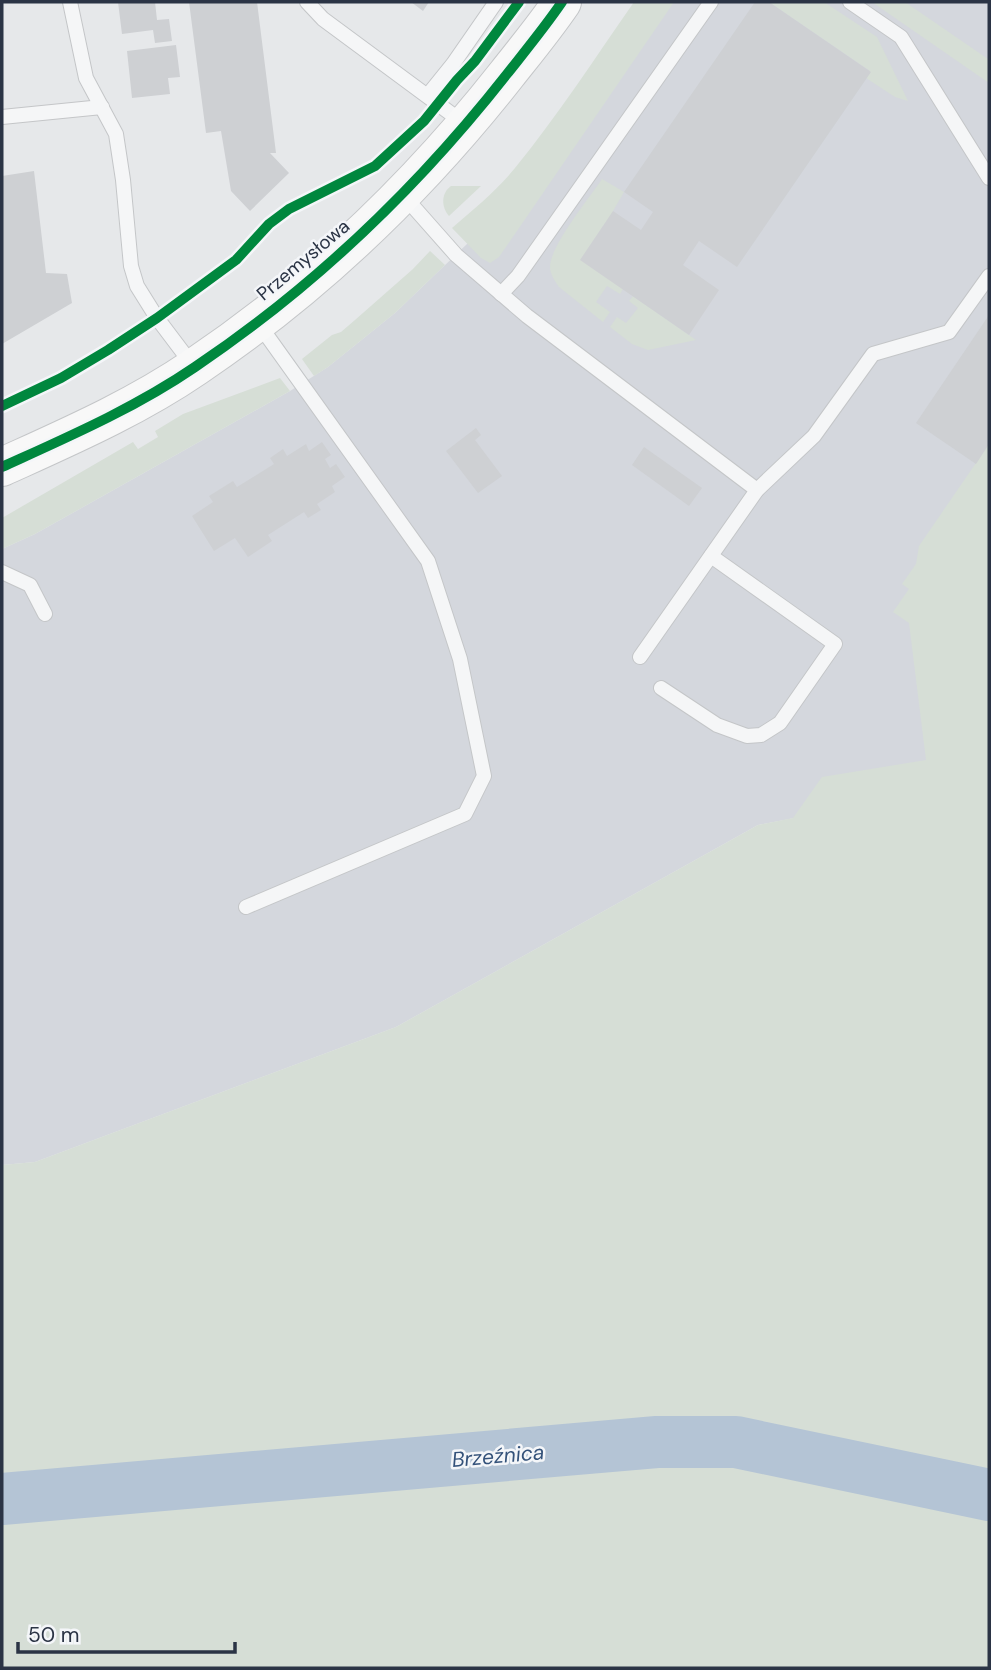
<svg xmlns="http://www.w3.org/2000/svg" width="991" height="1670" font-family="'DM Sans',sans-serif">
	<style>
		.built { fill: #d4d7dd }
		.green { fill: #d6ded6 }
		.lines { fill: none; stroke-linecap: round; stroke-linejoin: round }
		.river { stroke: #b4c4d5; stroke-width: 52 }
		.building { fill: #ced0d3 }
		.lane-casing { stroke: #c4c6c8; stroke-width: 16 }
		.secondary-casing { stroke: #c4c6c8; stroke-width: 40 }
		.lane { stroke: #f5f6f7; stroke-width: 14 }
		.secondary { stroke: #f8f8f8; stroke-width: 38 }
		.cycleway-casing { stroke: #f4f6f9; stroke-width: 15 }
		.cycleway { stroke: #00873e; stroke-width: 10 }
		.labels { text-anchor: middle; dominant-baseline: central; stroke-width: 5; stroke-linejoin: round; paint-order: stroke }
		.street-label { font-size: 19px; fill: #2b3445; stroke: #f4f6f9 }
		.water-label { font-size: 21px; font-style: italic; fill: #34527a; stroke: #f4f6f9 }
	</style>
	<rect width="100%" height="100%" fill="#e6e8ea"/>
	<polygon class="built" points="662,2 989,2 989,485 962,786 758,825 396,1027 35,1162 2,1165 2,549 35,534 290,391 328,367 395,313 467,244"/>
	<g class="green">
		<path d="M634,2h40l-175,255 -9,6 -9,-5 -29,-30c22,-19 45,-38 63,-60 43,-53 80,-110 119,-166z"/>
		<polygon points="769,2 824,2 877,37 908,101 895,97 866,78 870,71"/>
		<polygon points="872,2 905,2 988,59 989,58 989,83"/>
		<path d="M602,179l22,13 -11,19 10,78 -3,5 -13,-8 -11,16 14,10 -7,10 -44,-35c-4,-6 -9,-13 -9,-20 0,-21 40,-70 52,-88z"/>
		<path d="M451,186h30l-32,30c-8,-9 -8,-23 2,-30z"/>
		<polygon points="430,251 445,265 395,313 328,367 314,376 302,359 332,335 341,332 355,320 413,269"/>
		<polygon points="633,296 696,340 648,350 632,344 610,327 617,317 626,323 638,308 629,301"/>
		<polygon points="280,378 290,391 35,534 2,549 2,518 133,442 138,449 158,437 155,431 183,414"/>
		<polygon points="989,444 989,1668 2,1668 2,1165 35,1162 396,1027 758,825 793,818 822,777 926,760 909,623 893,612 909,589 902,584 916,564 919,546"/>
	</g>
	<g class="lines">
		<polyline class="river" points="2,1499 657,1442 736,1442 989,1495"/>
	</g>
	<g class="building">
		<polygon points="118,2 155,2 157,20 169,19 172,41 155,43 153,30 122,34"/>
		<polygon points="189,2 257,2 276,153 270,153 289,173 250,211 231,191 221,131 206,133"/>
		<polygon points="411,2 429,2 423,11"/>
		<polygon points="755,2 769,2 871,72 737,267 699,241 683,265 719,290 689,335 580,260 613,211 641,230 653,212 624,192"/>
		<polygon points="176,45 180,77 168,78 170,94 132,98 127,51"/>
		<polygon points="34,171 46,273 67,274 72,303 2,344 2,176"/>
		<polygon points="989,315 989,444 976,464 916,423"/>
		<polygon points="476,428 481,435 475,440 502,476 478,493 446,451"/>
		<polygon points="322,442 331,455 325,459 330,468 336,464 345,477 332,486 335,492 317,504 321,510 308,518 304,512 268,535 272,541 248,557 235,538 214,551 192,516 213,502 209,496 233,481 237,487 274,464 270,458 283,449 287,456 306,444 309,451"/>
		<polygon points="644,447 702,488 689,506 632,465"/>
	</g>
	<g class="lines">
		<defs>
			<g id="lane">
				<polyline points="70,2 86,78 116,134 123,180 131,266 137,286 157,318 194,367"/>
				<polyline points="307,2 323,19 465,124"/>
				<polyline points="850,2 901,37 989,178"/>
				<polyline points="428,95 453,64 496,2"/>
				<polyline points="2,117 102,107"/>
				<polyline points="403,195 456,255 527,316 757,490 640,657"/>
				<polyline points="501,294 518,276 711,2"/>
				<polyline points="757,490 814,436 873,354 949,332 989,276"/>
				<polyline points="2,572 30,585 45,614"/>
				<polyline points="661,688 717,725 747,736 761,735 780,723 835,644 711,556"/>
				<polyline points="246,907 465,814 484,776 460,659 428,561 258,323"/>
			</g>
			<path id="secondary" d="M2,467c66,-30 133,-59 193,-100 119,-80 224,-181 312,-293 19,-24 38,-47 55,-72"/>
		</defs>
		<use href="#lane" class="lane-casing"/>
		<use href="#secondary" class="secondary-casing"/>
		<use href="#lane" class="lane"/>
		<use href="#secondary" class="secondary"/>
		<defs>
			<g id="cycleway">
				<polyline points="2,406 61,378 108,350 157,318 236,260 269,224 289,209 375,166 424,121 457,80 475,61 519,2"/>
				<path d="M2,467c66,-30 133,-59 193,-100 119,-80 224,-181 312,-293 19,-24 38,-47 55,-72"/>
			</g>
		</defs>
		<use href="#cycleway" class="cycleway-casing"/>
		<use href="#cycleway" class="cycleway"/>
	</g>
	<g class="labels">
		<g class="street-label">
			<text transform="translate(303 260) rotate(-40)">Przemysłowa</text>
		</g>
		<g class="water-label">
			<text transform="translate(498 1456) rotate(-5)">Brzeźnica</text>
		</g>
	</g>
	<rect width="991" height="1670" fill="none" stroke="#2b3445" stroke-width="7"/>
	<path d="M18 1642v10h217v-10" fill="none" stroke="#2b3445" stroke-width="3.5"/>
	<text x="28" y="1642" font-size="21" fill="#2b3445" stroke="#f4f6f9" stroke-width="5" paint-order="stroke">50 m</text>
</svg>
